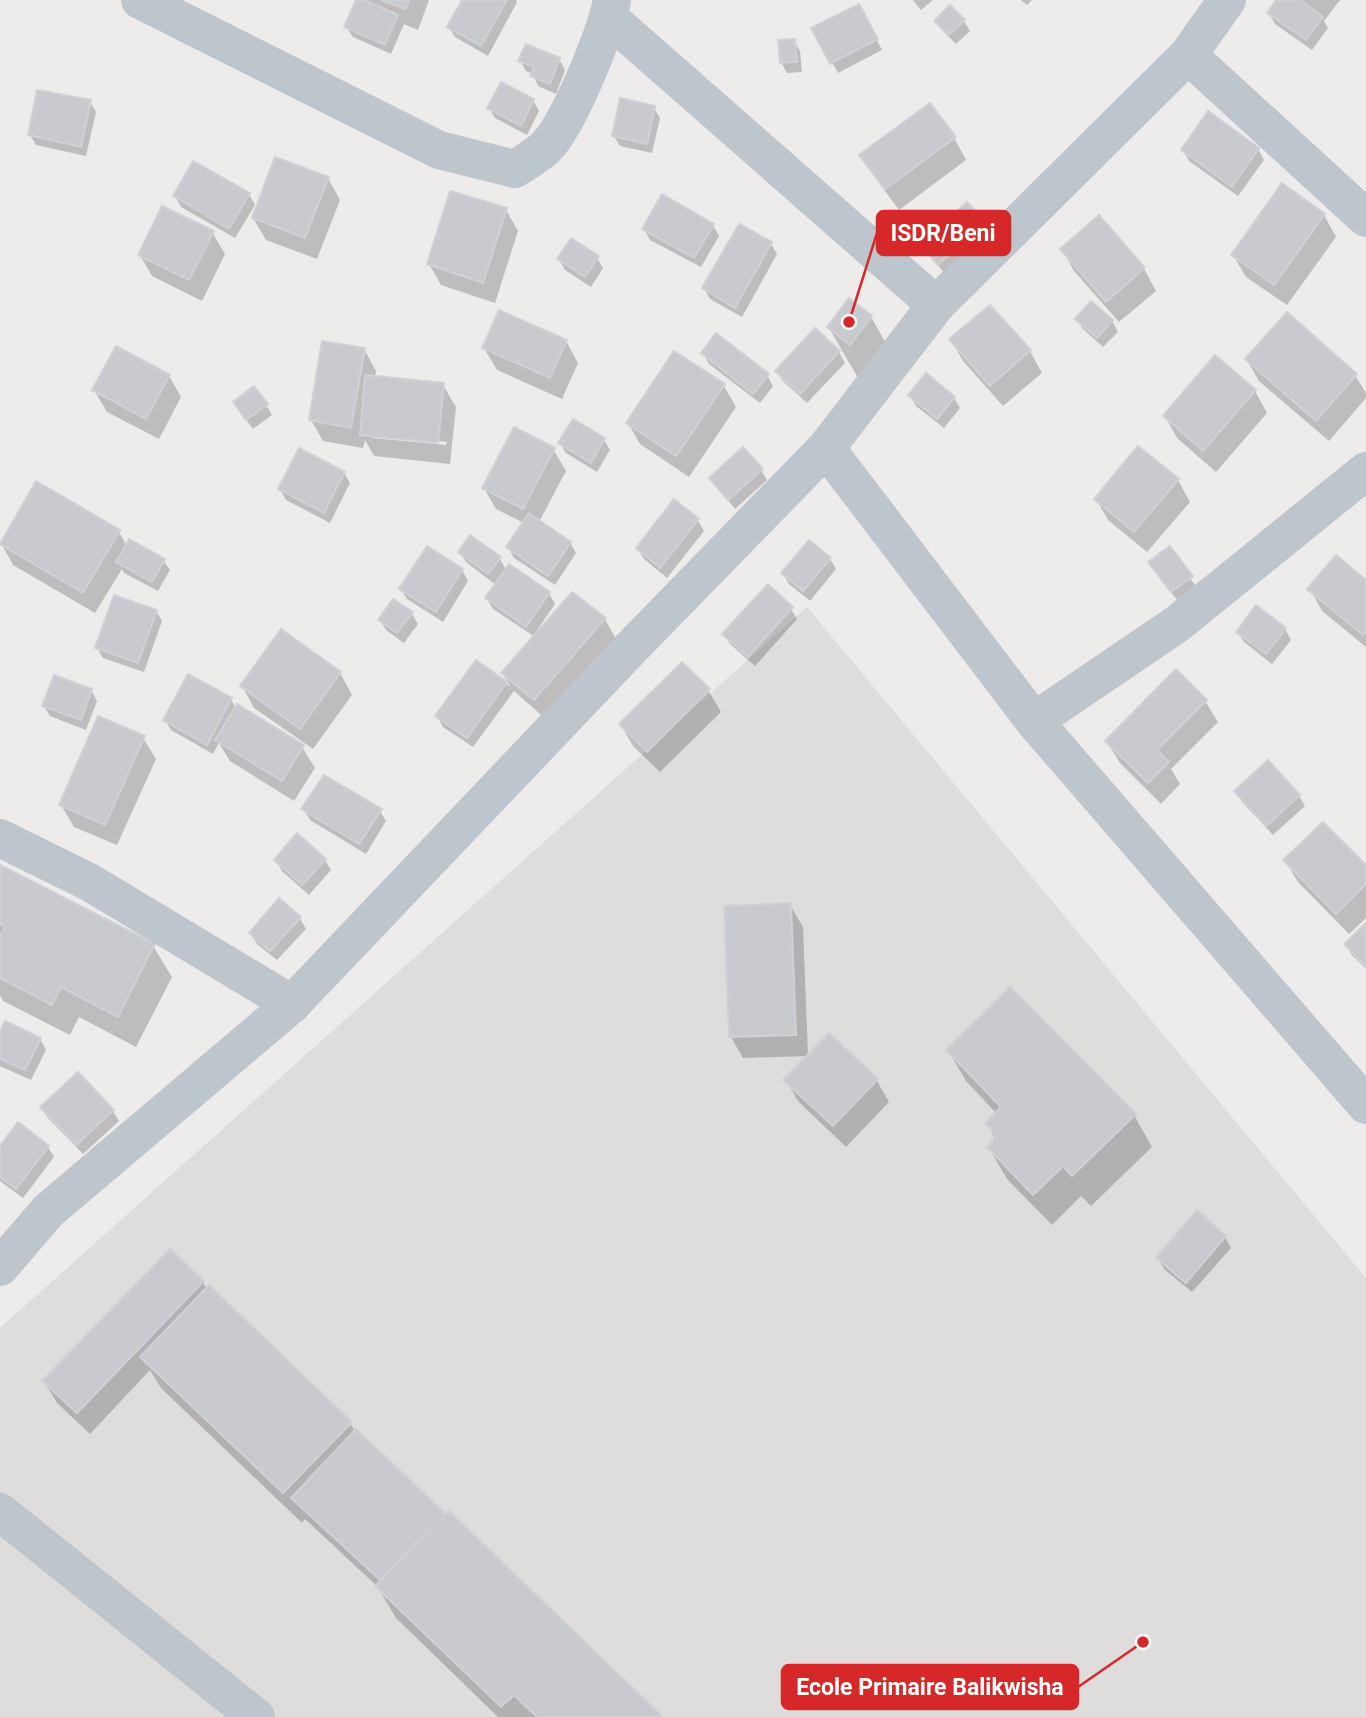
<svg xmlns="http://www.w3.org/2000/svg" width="1366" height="1717" font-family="Roboto,sans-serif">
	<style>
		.education { fill: #dfdcdc }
		.shadow { fill: #0003; fill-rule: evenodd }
		.building { fill: #c8cad0; stroke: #cfd1d6; stroke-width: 2 }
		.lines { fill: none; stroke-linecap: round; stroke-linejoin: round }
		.street { stroke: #bdc5cd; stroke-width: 38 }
		.leader { fill: none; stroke: #d62828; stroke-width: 2.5 }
		.callout-dot { fill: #d62828; stroke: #fff; stroke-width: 2.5 }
		.callout { fill: #d62828; stroke: #d62828; stroke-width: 2.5 }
		.callout-label { font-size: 23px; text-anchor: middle; font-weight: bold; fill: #fff }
	</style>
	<rect width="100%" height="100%" fill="#eeebeb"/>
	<polygon class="education" points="807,607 1366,1278 1366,1717 0,1717 0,1328"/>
	<g class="shadow">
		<polygon points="358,0 429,0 418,30 404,24 391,54 353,37 346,27"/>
		<polygon points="464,0 516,0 517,2 488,56 455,37 449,27"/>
		<polygon points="913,0 933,0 921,10"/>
		<polygon points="1021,0 1032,0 1027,5"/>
		<polygon points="1279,0 1340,0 1324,21 1328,28 1312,50 1275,24 1269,13"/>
		<polygon points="859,6 882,50 838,73 814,29"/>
		<polygon points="937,21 964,21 970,31 956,44 943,31"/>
		<polygon points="794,41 800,51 802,72 787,73 781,62"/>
		<polygon points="559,59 565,70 556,94 538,86 533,74 526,71 520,60"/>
		<polygon points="533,100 539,111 527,135 495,118 489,108"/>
		<polygon points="90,102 96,112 86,156 36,145 30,135"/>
		<polygon points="654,108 660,118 652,153 620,146 613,135"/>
		<polygon points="954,138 966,160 899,210 874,176 861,155"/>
		<polygon points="1258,149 1264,160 1238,196 1189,161 1183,150"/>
		<polygon points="328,178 340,200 317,259 266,240 253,218"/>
		<polygon points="249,194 255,205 235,238 181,207 175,196"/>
		<polygon points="506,210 518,231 495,303 441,285 429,264"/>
		<polygon points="1324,215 1336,237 1287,305 1246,277 1233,255"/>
		<polygon points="1099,217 1144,269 1156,291 1119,322 1074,271 1062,249"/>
		<polygon points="984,223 990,234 945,274 923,247 916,257 903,248 897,237 920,232 926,241"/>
		<polygon points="713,225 719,236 701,267 650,240 644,229"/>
		<polygon points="740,226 771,244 777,254 742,317 710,299 704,288"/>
		<polygon points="212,232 225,254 202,301 152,276 140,255"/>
		<polygon points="597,258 603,268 591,287 565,270 559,259"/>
		<polygon points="871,317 900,368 858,378 829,328"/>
		<polygon points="1077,319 1112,321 1118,332 1103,347 1083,329"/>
		<polygon points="815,330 839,352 845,363 807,403 783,381 777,371"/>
		<polygon points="951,340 1030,351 1042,373 1003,406 963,361"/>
		<polygon points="566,341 578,363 562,399 497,370 484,348"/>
		<path d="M364,349l12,22 -1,7 68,7 13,22 -6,57 -76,-8 -9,-16 -2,8 -40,-7 -12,-21zM373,434l74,8 -1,3 -73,-7z"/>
		<polygon points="703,353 767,375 773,386 760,403 709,364"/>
		<polygon points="1247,360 1355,375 1366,393 1366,398 1329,441 1259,381"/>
		<polygon points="169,376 181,397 159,439 107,412 94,390"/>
		<polygon points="724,386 736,407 689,477 640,444 628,423"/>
		<polygon points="1255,391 1267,413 1216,472 1177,438 1165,416"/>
		<polygon points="910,395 954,398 960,408 944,428 916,406"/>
		<polygon points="266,405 272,415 253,429 241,413"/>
		<polygon points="604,440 610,450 597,472 566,453 560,443"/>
		<polygon points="553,449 566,471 539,522 570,543 576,553 555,585 514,558 508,547 524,523 496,509 484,488"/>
		<polygon points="761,470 767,480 735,509 711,479"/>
		<polygon points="344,473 350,483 330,523 286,500 280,489"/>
		<polygon points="1178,480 1190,502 1147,552 1108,520 1096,499"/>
		<polygon points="37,483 119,532 127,546 163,560 170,570 158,591 124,573 122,569 95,613 13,565 1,543"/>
		<polygon points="674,502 698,521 704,531 667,578 644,559 638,549"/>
		<polygon points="1170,549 1197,588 1178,601 1156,573"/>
		<polygon points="460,552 500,559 506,570 549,593 555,604 533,636 535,637 605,619 617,641 547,720 514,691 473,747 443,727 437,716 476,663 511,687 503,674 535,637 493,609 487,599 496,585 466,562"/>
		<polygon points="830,559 836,569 810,601 789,584 783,574"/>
		<polygon points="462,570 468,581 443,622 407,599 401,589"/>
		<polygon points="1366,582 1366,647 1322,611 1310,589"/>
		<polygon points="791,609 797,619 755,666 730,644 724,634"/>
		<polygon points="156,611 162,621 144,672 103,658 97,648"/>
		<polygon points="412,614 418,624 404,643 386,630 380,620"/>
		<polygon points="1285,629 1291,640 1272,664 1244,642 1238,632"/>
		<polygon points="340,673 352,695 313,749 254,708 242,686"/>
		<polygon points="91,690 97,701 86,730 50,716 44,706"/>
		<polygon points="708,690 721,712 660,772 633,746 621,725"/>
		<polygon points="231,699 236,709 302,747 315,768 294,801 230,761 219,743 213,754 171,730 165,720"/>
		<polygon points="1205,701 1218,722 1171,769 1180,784 1161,804 1120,763 1107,742"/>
		<polygon points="143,738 156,759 117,845 74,827 61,805"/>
		<polygon points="1236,791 1299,796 1305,806 1273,835 1242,802"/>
		<polygon points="304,809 380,811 386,821 366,854 310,820"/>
		<polygon points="276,860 325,860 331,870 309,895 282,871"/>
		<polygon points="1285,860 1366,867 1366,918 1349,934 1298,882"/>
		<polygon points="0,867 153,946 172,977 136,1047 79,1017 70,1035 3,1001 0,995"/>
		<polygon points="279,901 300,919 306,929 277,960 257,944 251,933"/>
		<polygon points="790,905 803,927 808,1056 743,1058 731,1037"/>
		<polygon points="1366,925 1366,969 1352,955 1346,945"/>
		<polygon points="829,1035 877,1081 889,1102 846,1147 798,1101 786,1080"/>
		<polygon points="0,1036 40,1039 46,1050 31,1080 0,1066"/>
		<polygon points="948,1050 1134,1115 1152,1147 1091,1206 1081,1196 1052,1225 1007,1179 989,1148 996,1140 987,1123 997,1114 966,1081"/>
		<polygon points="42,1108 113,1111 119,1121 83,1154 48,1118"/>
		<polygon points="48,1147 54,1157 23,1198 0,1181 0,1149"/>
		<polygon points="1197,1212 1225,1237 1231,1248 1192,1292 1164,1269 1158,1258"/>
		<polygon points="203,1282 207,1290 350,1423 355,1432 660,1717 498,1717 396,1618 377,1586 305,1519 302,1523 161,1388 150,1370 90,1434 57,1403 44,1381"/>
	</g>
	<g class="building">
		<polygon points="356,0 365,0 398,15 385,45 344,27"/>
		<polygon points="381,0 409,0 406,9"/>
		<polygon points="462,0 507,0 481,46 447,27"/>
		<polygon points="1276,0 1300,0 1323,17 1306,40 1267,13"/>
		<polygon points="859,4 878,39 830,64 811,28"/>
		<polygon points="950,5 965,20 949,35 934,21"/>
		<polygon points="795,39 797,62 780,63 778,40"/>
		<polygon points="526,44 560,58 550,84 530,76 534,67 518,61"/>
		<polygon points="501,82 534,99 521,126 487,108"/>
		<polygon points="37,90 91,100 81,147 28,135"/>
		<polygon points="620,98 655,106 647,144 612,136"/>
		<polygon points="930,103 956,137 885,189 859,155"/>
		<polygon points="1208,111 1259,148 1232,187 1181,150"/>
		<polygon points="275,157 329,177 305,238 252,218"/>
		<polygon points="193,161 250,193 229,229 173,196"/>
		<polygon points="1282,183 1325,214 1274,285 1231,255"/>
		<polygon points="450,191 507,208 483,283 427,264"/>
		<polygon points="662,194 714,224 694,258 642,229"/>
		<polygon points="967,202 986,222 938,265 920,244"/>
		<polygon points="162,206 214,231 189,280 138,255"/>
		<polygon points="1099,215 1145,268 1106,302 1060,249"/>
		<polygon points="739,224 772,242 735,308 702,288"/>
		<polygon points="571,238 599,256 585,277 557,259"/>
		<polygon points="849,298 872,316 850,345 827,327"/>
		<polygon points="1091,301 1113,320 1097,338 1075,319"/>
		<polygon points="990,305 1031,350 990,386 949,339"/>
		<polygon points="499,310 567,340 550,378 482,348"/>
		<polygon points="1287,312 1357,374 1316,421 1245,359"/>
		<polygon points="815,328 840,351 800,394 775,371"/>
		<polygon points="716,333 769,374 753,394 701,353"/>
		<polygon points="322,341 365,348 351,428 309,420"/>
		<polygon points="116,346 170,375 146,419 92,390"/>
		<polygon points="674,351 725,384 676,456 626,423"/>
		<polygon points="1215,355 1256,390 1203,451 1163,416"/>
		<polygon points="926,373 955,397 937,419 908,395"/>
		<polygon points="365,375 444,383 438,443 360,435"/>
		<polygon points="254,386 268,404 246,420 233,402"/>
		<polygon points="573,419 605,438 591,463 558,443"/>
		<polygon points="514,427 555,448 523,509 482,488"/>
		<polygon points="1138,446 1179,479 1134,532 1094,499"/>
		<polygon points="743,447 763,469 728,500 709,478"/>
		<polygon points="299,448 345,472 324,513 278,489"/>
		<polygon points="36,481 120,530 83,593 0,544"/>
		<polygon points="674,499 699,519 660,568 636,548"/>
		<polygon points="529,513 571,542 548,576 506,547"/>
		<polygon points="470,535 501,557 488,574 458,552"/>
		<polygon points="129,539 165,559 152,582 116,562"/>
		<polygon points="809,540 831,558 803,591 781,573"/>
		<polygon points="427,546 463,569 436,612 399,589"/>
		<polygon points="1170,546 1193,576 1171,592 1148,562"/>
		<polygon points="1336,555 1366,580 1366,632 1363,635 1307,589"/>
		<polygon points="509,564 550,592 526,627 485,598"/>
		<polygon points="768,584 793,607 748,657 722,634"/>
		<polygon points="572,592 606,618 534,700 501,673"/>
		<polygon points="114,595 157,610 138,663 95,648"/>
		<polygon points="393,599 413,612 397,633 378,620"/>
		<polygon points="1256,605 1286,628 1266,654 1236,632"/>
		<polygon points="281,629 341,672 300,729 240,686"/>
		<polygon points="476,660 507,682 467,738 435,716"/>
		<polygon points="682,662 710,689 647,752 619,724"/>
		<polygon points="1176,669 1207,700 1157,750 1169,762 1148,783 1105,741"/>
		<polygon points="188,674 232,698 207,745 163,720"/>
		<polygon points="54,675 92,689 81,720 42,706"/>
		<polygon points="237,704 304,745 282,781 215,740"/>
		<polygon points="98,716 145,736 105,825 59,805"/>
		<polygon points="1268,760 1300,795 1266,826 1234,791"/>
		<polygon points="324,775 382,809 359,844 301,809"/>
		<polygon points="1323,822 1366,865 1366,884 1336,914 1283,860"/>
		<polygon points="297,833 326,859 302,885 274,860"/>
		<polygon points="0,865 155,944 118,1017 61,987 52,1005 0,978 0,936 5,927 0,924"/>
		<polygon points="279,898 301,917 270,951 249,933"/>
		<polygon points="791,903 796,1035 729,1037 724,906"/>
		<polygon points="1366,923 1366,967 1344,944"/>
		<polygon points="1010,987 1136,1114 1072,1176 1063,1166 1033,1195 987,1147 997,1136 985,1123 1001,1107 946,1050"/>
		<polygon points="5,1021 41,1038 25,1070 0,1059 0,1032"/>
		<polygon points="829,1033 878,1079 833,1126 783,1080"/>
		<polygon points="78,1072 114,1110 76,1145 40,1107"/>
		<polygon points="18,1122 49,1146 16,1189 0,1177 0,1146"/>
		<polygon points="1197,1210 1226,1236 1186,1283 1156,1258"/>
		<polygon points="170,1249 204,1281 77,1413 42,1381"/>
		<polygon points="209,1285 352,1422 283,1493 140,1357"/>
		<polygon points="356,1429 444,1512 380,1580 291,1498"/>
		<polygon points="449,1511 661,1715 659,1717 537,1717 514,1695 501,1707 375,1586"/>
	</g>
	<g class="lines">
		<g class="street">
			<path d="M140,0l299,150 76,19c10,-7 23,-14 31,-22 23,-23 60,-115 66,-147"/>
			<polyline points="609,18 936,305"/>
			<polyline points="1188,55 1366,218"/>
			<polyline points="826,448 1034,721 1366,1105"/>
			<polyline points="1034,721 1177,624 1366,471"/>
			<polyline points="0,838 89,882 292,1004"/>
			<polyline points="0,1267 48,1211 292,1004 631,648 826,448 936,305 1188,55 1227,0"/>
			<polyline points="0,1512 256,1717"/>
		</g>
	</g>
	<path class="leader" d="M849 322L877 233M1143 1642L1078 1687"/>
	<g class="callout-dot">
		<circle cx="849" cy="322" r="7"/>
		<circle cx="1143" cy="1642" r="7"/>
	</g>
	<g class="callout">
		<rect x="877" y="211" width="133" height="44" rx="7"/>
		<rect x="782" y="1665" width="296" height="44" rx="7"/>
	</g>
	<g class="callout-label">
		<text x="943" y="241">ISDR/Beni</text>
		<text x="930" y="1695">Ecole Primaire Balikwisha</text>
	</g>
</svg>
